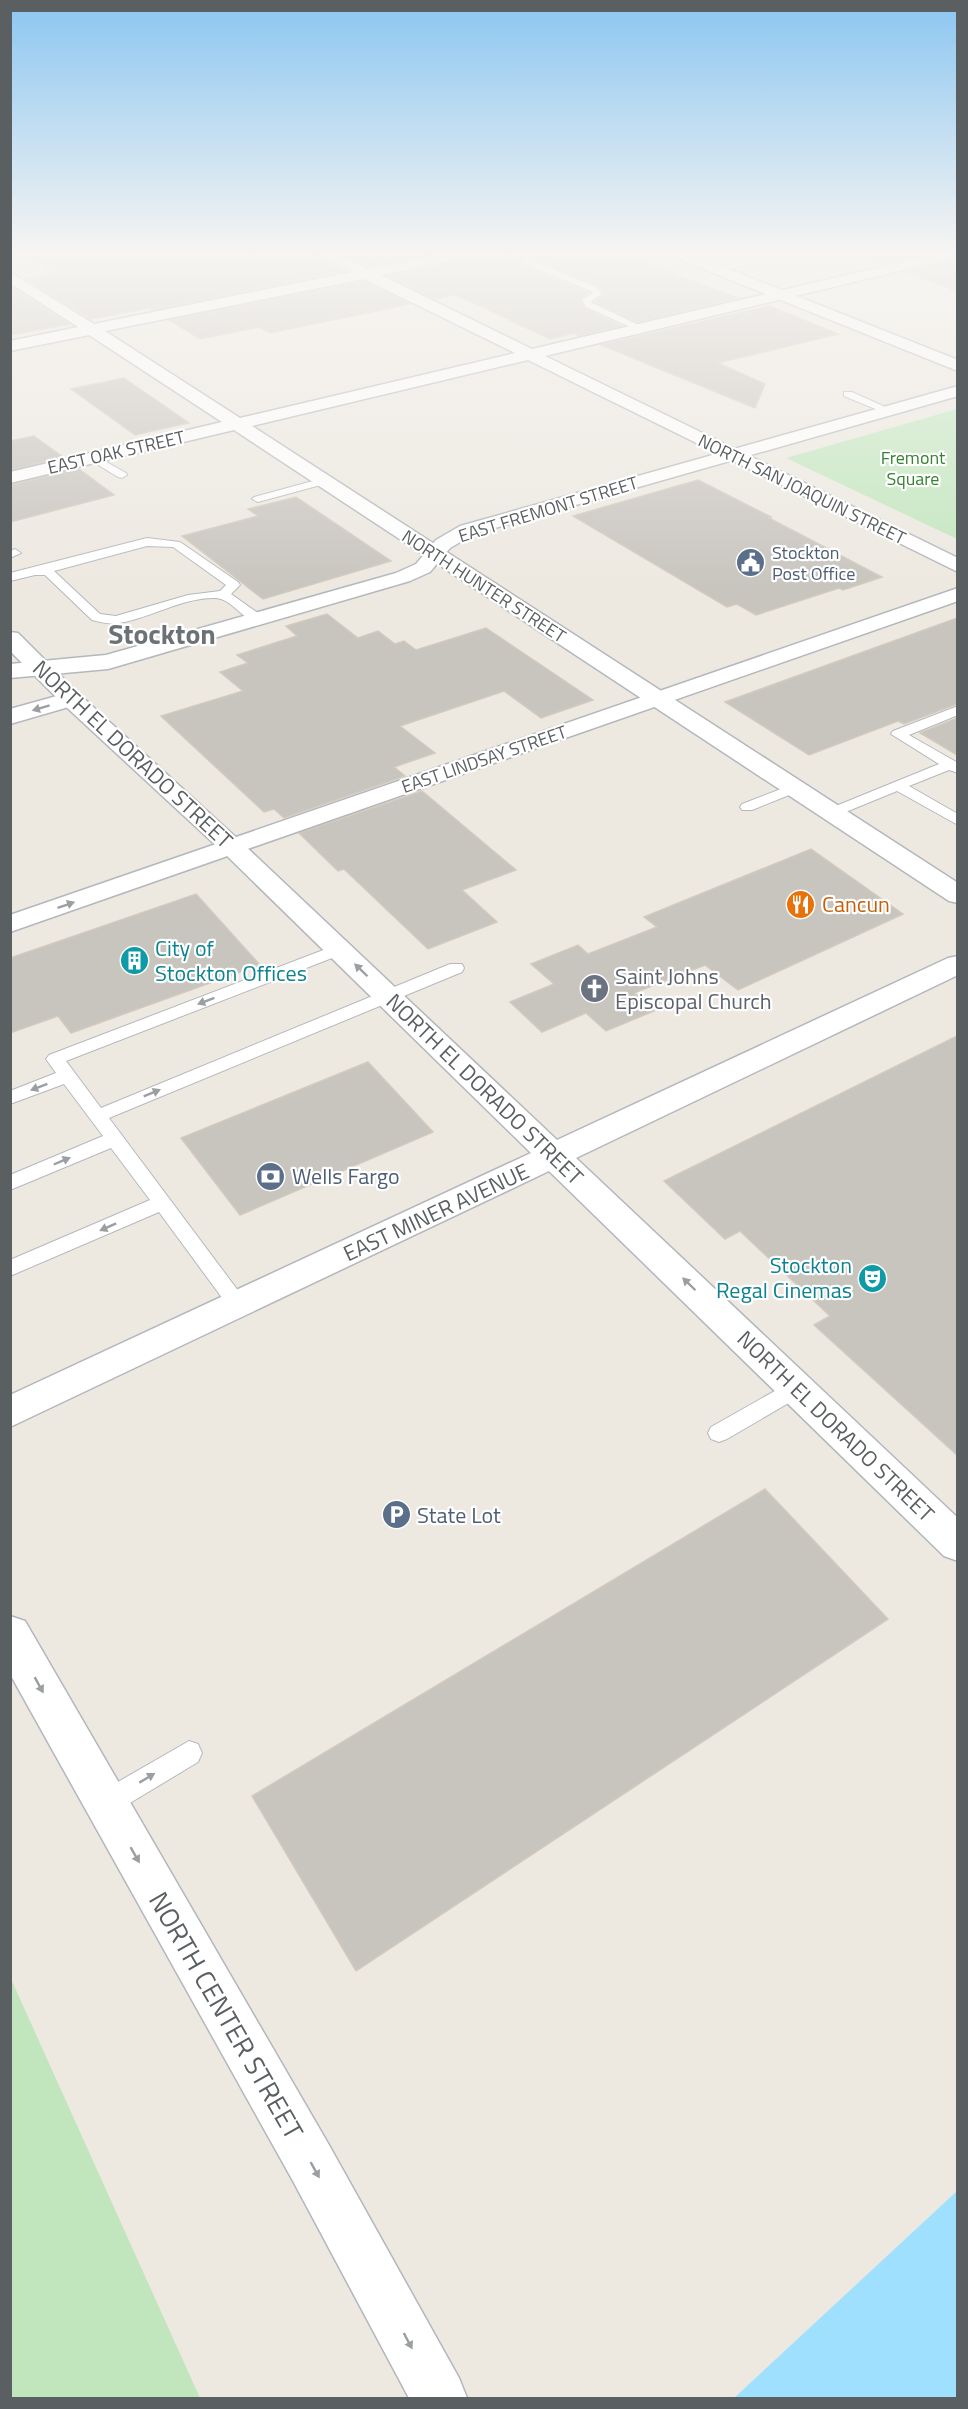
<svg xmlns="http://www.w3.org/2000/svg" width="968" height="2409" font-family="'Titillium Web',sans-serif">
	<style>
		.green { fill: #c1e6bd }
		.water { fill: #9fe0ff }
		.building { fill: #c8c4be; stroke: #d2cabf; stroke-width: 1.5 }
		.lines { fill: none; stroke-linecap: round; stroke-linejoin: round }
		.lane-casing { stroke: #b4b8bc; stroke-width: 2 }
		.street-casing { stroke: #b4b8bc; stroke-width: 3 }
		.secondary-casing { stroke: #b3b7bc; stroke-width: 3 }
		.lane { fill: #fff; fill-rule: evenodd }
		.street { fill: #fff; fill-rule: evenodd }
		.secondary { fill: #fff; fill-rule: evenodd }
		.oneway { fill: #9c9fa1 }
		.labels { text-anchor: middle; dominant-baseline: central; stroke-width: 4.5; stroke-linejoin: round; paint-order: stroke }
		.far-street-label { font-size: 18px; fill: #5a5f62; stroke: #fff }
		.far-park-label { font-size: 18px; fill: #378232; stroke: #fff }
		.far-service-label { font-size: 18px; fill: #4e5e75; stroke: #fff; text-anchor: start }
		.street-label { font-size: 22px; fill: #5a5f62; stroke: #fff }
		.food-label { font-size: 22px; fill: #c56008; stroke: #fff; text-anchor: start }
		.culture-label { font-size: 22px; fill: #0d838f; stroke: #fff; text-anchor: start }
		.worship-label { font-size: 22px; fill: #5b616d; stroke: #fff; text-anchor: start }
		.service-label { font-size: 22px; fill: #4e5e75; stroke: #fff; text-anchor: start }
		.near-street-label { font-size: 27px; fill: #5a5f62; stroke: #fff }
		.far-town-label { font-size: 28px; font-weight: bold; fill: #6b7174; stroke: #fff }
	</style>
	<rect width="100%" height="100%" fill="#ede9e1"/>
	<g class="green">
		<polygon points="957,409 957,539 786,458"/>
		<polygon points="11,1979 200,2398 11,2398"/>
	</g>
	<polygon class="water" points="957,2191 957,2398 734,2398"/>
	<g class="building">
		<polygon points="24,253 315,253 345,271 152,310 148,308 91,319 26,279 55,274"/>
		<polygon points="340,253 437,253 368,267"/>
		<polygon points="478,253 620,253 738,298 637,322 594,302 604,294 598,285 525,256 521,258 522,265 589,293 580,299 584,308 622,326 579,336 574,333 550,339 472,302 454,295 435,299 388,276 469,259"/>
		<polygon points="863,253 930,253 883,264 862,257"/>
		<polygon points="957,259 957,291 905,272"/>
		<polygon points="364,281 410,304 270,333 259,327 200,339 169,320"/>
		<polygon points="10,286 69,324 10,335"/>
		<polygon points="769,306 838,334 718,363 765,384 755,408 601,345"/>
		<polygon points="124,378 189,423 135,435 71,389"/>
		<polygon points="34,436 63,457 10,470 10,441"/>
		<polygon points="79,469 114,495 10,522 10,485"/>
		<polygon points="698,480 771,517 769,518 882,577 843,590 839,588 756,615 737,604 727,607 573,516"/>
		<polygon points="296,497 391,561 263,599 182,536 258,516 248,509"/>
		<polygon points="327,614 358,638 378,631 395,644 404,641 416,650 486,628 593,700 541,718 504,691 400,726 435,753 394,767 405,776 284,818 274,809 264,812 161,716 243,691 220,672 248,663 237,655 297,636 286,626"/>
		<polygon points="957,618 957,704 904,724 898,721 809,755 725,702"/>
		<polygon points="957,718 957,755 920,733"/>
		<polygon points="422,791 516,870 462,890 497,922 428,949 344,869 338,871 299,833"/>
		<polygon points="811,849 903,914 738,990 705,965 634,993 654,1011 606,1031 586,1013 542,1032 510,1002 554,984 531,964 578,945 588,954 657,927 644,917"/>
		<polygon points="196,894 260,965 71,1033 58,1016 10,1033 10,958"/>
		<polygon points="957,1036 957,1455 814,1325 830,1316 740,1231 725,1239 664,1181"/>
		<polygon points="368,1062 433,1132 240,1215 181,1138"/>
		<polygon points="765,1489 888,1619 356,1971 252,1796"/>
	</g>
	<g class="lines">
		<defs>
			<g id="lane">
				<polygon points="776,253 791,253 718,272 714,269"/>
				<polygon points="526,258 597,287 602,294 591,301 592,303 645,328 637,330 586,307 582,300 593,293 591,291 523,263 523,259"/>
				<polygon points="844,392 852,392 894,411 885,413 844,396"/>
				<polygon points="94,455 126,473 127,475 122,478 118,477 90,460 89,458"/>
				<polygon points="324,478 330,481 328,483 258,502 252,499 254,497"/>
				<path d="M147,538l33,4 58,40 2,3 -9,9 31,22 2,3 -2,3c-17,4 -29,-25 -48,-24 -33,0 -63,20 -95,25 -8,2 -19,-1 -27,-3l-47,-45h-10l-25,6v-8zM147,546l26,1 53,38 -6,6 -32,4 -72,21 -16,-2 -46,-43z"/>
				<polygon points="15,549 21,553 10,558 10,551"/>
				<polygon points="958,706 958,715 909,735 958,763 958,773 949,770 909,786 958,814 958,825 897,791 836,816 826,816 824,813 826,810 939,764 891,734 893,731"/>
				<polygon points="794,784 799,785 801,788 799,791 752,810 742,810 740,807 742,804"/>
				<polygon points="339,944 345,945 347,949 345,953 66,1061 101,1108 450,964 462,964 464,968 462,972 109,1118 245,1300 248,1305 245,1310 238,1313 231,1310 159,1212 10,1276 10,1260 150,1200 111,1148 10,1190 10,1175 103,1136 64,1084 10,1104 10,1091 56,1073 46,1059 49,1055"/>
				<polygon points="796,1379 804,1382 807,1388 804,1394 727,1439 719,1442 711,1439 708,1433 711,1427"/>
				<polygon points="189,1741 198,1744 202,1753 198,1762 115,1812 106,1816 97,1812 93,1803 97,1794"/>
			</g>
			<g id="street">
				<polygon points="669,253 688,253 958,360 958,371 671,256"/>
				<polygon points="958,386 958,396 474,534 450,548 430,572 410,581 108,669 10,678 10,664 106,655 396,573 416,564 436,540 460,526"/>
				<polygon points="958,588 958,601 10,932 10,915"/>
				<polygon points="71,692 79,694 82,699 79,704 10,724 10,709"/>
			</g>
			<g id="secondary">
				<path d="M317,253h18l33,16 80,-16h28l-7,4 -88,18 151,74 408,-96h18v4l-413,99 413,202v14l-430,-212 -276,66 706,457v20l-9,-2 -715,-471 -224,53v-11l212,-50 -133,-87 -79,16v-10l68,-14 -68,-44v-11l84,52 258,-52zM364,279l151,74 -275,65 -135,-87z"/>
				<polygon points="10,632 18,633 79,694 241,842 557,1140 948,958 958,956 958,975 576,1158 958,1518 958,1561 944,1556 549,1171 10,1427 10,1395 531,1153 223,852 63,704 10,651"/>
				<polygon points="10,1616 25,1621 329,2145 459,2378 467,2398 409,2398 293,2181 10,1674"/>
			</g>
		</defs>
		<use href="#lane" class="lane-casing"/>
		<use href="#street" class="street-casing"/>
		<use href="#secondary" class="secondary-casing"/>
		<use href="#lane" class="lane"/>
		<use href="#street" class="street"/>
		<use href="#secondary" class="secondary"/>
	</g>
	<defs><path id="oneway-solid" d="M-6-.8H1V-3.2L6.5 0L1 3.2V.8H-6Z" transform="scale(1.5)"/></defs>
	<g class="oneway">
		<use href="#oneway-solid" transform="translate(41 708) rotate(163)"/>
		<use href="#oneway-solid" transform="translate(66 905) rotate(-19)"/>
		<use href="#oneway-solid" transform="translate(361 970) rotate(-136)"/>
		<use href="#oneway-solid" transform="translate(206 1001) rotate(159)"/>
		<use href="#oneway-solid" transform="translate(39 1087) rotate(159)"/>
		<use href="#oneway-solid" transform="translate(152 1093) rotate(-22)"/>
		<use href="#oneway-solid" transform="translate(62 1161) rotate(-23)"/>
		<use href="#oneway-solid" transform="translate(108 1227) rotate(156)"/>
		<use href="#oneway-solid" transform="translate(689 1284) rotate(-136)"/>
		<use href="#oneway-solid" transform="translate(39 1685) rotate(61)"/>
		<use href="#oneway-solid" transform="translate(147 1778) rotate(-31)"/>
		<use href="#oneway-solid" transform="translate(135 1855) rotate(60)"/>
		<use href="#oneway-solid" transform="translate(315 2170) rotate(61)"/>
		<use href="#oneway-solid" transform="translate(408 2341) rotate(62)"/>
	</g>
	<linearGradient id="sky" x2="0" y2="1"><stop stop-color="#8bc6f1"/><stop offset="0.43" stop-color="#f7f5f2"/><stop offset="1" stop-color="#f7f5f2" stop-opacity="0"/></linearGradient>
	<rect width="968" height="590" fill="url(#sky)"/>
	<defs>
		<symbol id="civic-disc" viewBox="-11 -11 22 22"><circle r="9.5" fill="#5c6f8a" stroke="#fff"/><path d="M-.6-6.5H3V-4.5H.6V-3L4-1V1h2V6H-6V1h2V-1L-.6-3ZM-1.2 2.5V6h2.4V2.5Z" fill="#fff"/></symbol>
		<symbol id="restaurant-disc" viewBox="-11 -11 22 22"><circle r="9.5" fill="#e8710a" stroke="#fff"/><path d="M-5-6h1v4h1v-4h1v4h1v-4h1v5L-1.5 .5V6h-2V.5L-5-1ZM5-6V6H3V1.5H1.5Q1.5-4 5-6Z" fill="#fff"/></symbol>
		<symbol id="building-disc" viewBox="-11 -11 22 22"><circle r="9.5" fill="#0f9aa8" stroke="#fff"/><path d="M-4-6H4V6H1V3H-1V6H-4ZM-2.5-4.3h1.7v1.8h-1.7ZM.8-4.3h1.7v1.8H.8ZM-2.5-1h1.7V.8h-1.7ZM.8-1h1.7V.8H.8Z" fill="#fff"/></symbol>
		<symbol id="church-disc" viewBox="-11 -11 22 22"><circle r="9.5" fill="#6b7280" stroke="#fff"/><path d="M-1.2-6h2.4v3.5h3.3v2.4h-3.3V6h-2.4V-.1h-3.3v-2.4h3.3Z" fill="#fff"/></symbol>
		<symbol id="bank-disc" viewBox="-11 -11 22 22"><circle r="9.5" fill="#5c6f8a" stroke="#fff"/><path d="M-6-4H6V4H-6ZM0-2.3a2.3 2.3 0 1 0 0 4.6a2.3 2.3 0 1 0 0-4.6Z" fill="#fff"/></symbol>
		<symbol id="theatre-disc" viewBox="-11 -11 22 22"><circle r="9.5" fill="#0f9aa8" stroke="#fff"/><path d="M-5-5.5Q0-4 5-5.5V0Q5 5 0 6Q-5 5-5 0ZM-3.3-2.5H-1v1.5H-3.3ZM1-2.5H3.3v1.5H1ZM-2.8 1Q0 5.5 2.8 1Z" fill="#fff"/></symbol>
		<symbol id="parking-disc" viewBox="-11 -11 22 22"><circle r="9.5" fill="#5c6f8a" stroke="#fff"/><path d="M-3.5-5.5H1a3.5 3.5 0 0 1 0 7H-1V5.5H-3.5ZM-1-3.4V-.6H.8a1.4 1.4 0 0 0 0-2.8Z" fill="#fff"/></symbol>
	</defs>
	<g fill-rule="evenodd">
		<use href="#civic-disc" x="734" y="546" width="33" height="33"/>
		<use href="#restaurant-disc" x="784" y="888" width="33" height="33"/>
		<use href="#building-disc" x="118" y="944" width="33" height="33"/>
		<use href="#church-disc" x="578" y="972" width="33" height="33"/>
		<use href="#bank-disc" x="254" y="1160" width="33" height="33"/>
		<use href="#theatre-disc" x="856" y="1262" width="33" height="33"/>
		<use href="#parking-disc" x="380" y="1498" width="33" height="33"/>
	</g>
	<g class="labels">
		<g class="far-street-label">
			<text transform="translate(116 452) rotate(-13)">EAST OAK STREET</text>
			<text transform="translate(802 489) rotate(26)">NORTH SAN JOAQUIN STREET</text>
			<text transform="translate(548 509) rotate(-17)">EAST FREMONT STREET</text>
			<text transform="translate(484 586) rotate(33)">NORTH HUNTER STREET</text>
			<text transform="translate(484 759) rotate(-19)">EAST LINDSAY STREET</text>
		</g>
		<g class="far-park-label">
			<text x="913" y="457">Fremont<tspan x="913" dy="21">Square</tspan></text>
		</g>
		<g class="far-service-label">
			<text x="772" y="552">Stockton<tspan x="772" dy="21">Post Office</tspan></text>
		</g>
		<g class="street-label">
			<text transform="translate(133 754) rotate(43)">NORTH EL DORADO STREET</text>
			<text transform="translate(485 1089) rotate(44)">NORTH EL DORADO STREET</text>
			<text transform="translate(436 1212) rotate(-25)">EAST MINER AVENUE</text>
			<text transform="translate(836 1426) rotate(44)">NORTH EL DORADO STREET</text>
		</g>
		<g class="food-label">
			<text x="822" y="904">Cancun</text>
		</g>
		<g class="culture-label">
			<text x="155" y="948">City of<tspan x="155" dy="25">Stockton Offices</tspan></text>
			<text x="852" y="1265" text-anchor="end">Stockton<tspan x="852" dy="25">Regal Cinemas</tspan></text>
		</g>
		<g class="worship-label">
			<text x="615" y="976">Saint Johns<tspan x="615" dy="25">Episcopal Church</tspan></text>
		</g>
		<g class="service-label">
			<text x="292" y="1176">Wells Fargo</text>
			<text x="417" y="1515">State Lot</text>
		</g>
		<g class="near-street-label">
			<text transform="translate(227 2015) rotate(60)">NORTH CENTER STREET</text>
		</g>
		<g class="far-town-label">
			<text x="162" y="633">Stockton</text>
		</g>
	</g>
	<rect width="968" height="2409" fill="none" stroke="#5a5f62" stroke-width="24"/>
</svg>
